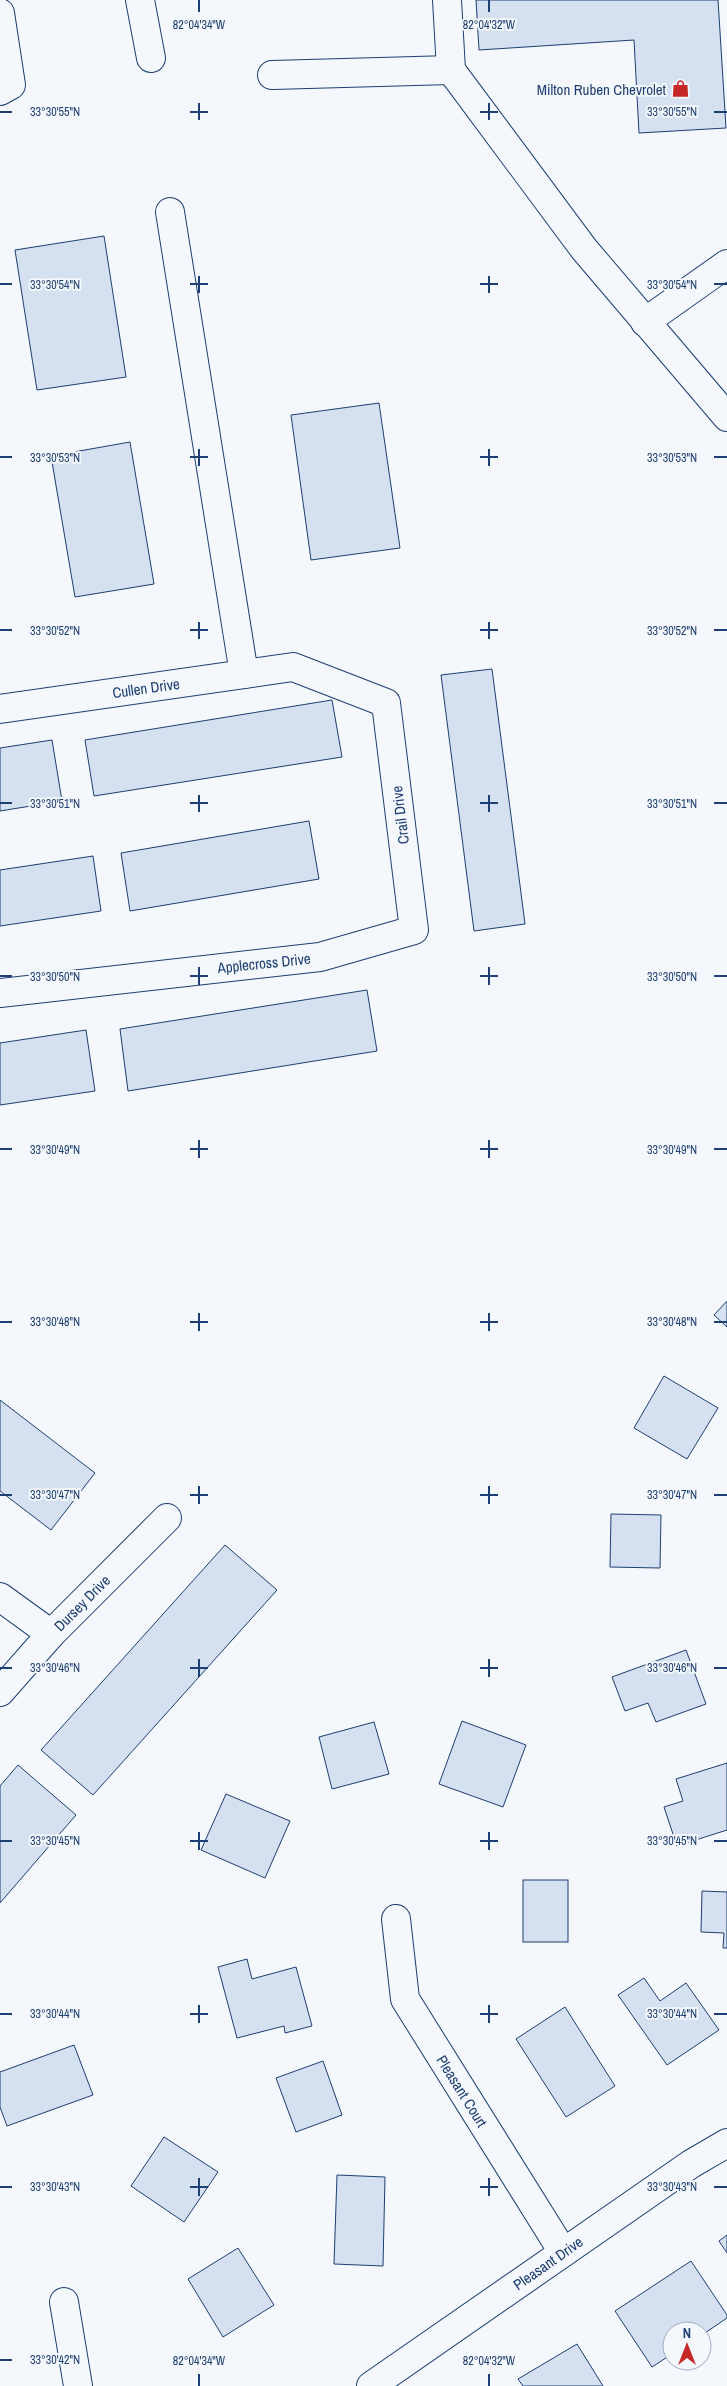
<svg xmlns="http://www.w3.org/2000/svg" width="727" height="2386" font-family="'Archivo Narrow',sans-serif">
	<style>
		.building { fill: #d5e0f0; stroke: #1d3f73 }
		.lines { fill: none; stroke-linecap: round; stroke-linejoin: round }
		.minor-casing { stroke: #1d3f73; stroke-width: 30 }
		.minor { stroke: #f4f7fb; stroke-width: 28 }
		.ticks { fill: none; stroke: #1d3f73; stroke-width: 2 }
		.labels { text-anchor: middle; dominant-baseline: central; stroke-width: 4; stroke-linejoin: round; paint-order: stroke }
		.poi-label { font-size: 15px; fill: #1d3f73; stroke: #f4f7fb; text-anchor: end }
		.street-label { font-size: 15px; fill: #1d3f73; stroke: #f4f7fb }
		.ticks-label { font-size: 12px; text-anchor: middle; fill: #1d3f73; stroke: #f4f7fb; stroke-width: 4; stroke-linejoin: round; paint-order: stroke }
	</style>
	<rect width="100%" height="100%" fill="#f4f7fb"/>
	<g class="building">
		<polygon points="476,0 718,0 726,128 639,133 634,40 479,50"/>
		<polygon points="104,236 126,377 37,390 15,250"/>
		<polygon points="379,403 400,548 311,560 291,415"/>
		<polygon points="130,442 154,584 75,597 51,456"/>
		<polygon points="492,669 525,924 474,931 441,675"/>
		<polygon points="332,700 342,757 94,796 85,740"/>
		<polygon points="52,740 62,801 0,811 0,748"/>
		<polygon points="309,821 319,879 130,911 121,853"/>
		<polygon points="93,856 101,911 0,926 0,870"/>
		<polygon points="367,990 377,1051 128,1091 120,1029"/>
		<polygon points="86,1030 95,1091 0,1105 0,1043"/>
		<polygon points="727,1301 727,1327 714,1315"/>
		<polygon points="664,1376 718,1408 687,1459 634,1428"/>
		<polygon points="0,1400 95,1473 51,1530 0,1491"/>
		<polygon points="611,1514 661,1515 660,1568 610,1567"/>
		<polygon points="225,1545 277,1590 93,1795 41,1750"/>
		<polygon points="686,1650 706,1704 656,1722 648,1703 625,1711 612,1677"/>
		<polygon points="462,1721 526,1745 503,1807 439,1784"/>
		<polygon points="374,1722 389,1774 332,1789 319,1737"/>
		<polygon points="727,1763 727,1830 677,1846 664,1807 683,1801 676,1779"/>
		<polygon points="18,1765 76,1815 0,1903 0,1786"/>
		<polygon points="226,1794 290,1821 265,1878 201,1850"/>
		<rect x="523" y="1880" width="45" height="62"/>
		<polygon points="702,1891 727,1892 727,1948 723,1948 724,1933 701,1932"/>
		<polygon points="247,1959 252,1979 296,1967 312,2026 285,2033 284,2026 237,2038 218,1967"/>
		<polygon points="644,1978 660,2001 686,1983 719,2030 667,2065 618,1995"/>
		<polygon points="565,2007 615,2086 566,2117 516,2039"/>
		<polygon points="74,2045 93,2095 7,2126 0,2107 0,2072"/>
		<polygon points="323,2061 342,2115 296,2132 276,2078"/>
		<polygon points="164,2137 218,2172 184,2222 131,2186"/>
		<polygon points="337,2175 385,2177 383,2266 334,2264"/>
		<polygon points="727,2235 727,2253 719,2241"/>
		<polygon points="238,2248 274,2305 223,2337 188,2279"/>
		<polygon points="691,2261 727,2315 727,2318 702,2335 702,2331 672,2331 672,2354 652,2367 615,2311"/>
		<polygon points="577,2344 603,2386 523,2386 518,2379"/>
	</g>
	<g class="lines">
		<defs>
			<g id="minor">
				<polyline points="140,0 151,58"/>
				<polyline points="447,0 451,70 584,249 727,417"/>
				<polyline points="0,13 11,85 0,91"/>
				<polyline points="272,75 451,70"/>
				<polyline points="170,212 244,674"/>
				<polyline points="645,322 727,264"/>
				<polyline points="0,709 293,667 386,703 414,930 320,957 0,993"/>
				<polyline points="0,1597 51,1634"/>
				<polyline points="0,1692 51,1634 167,1518"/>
				<polyline points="396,1919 405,1999 563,2252"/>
				<polyline points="64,2302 78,2386"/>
				<polyline points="371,2386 691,2164 727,2143"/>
			</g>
		</defs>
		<use href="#minor" class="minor-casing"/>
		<use href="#minor" class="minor"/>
	</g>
	<path class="ticks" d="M199,0v12M489,0v12M199,103v17M489,103v17M0,112h12M190,112h18M480,112h18M714,112h13M199,276v17M489,276v17M0,284h12M190,284h18M480,284h18M714,284h13M199,449v17M489,449v17M0,457h12M190,457h18M480,457h18M714,457h13M199,622v17M489,622v17M0,630h12M190,630h18M480,630h18M714,630h13M199,795v17M489,795v17M0,803h12M190,803h18M480,803h18M714,803h13M199,967v18M489,967v18M0,976h12M190,976h18M480,976h18M714,976h13M199,1140v18M489,1140v18M0,1149h12M190,1149h18M480,1149h18M714,1149h13M199,1313v18M489,1313v18M0,1322h12M190,1322h18M480,1322h18M714,1322h13M199,1486v18M489,1486v18M0,1495h12M190,1495h18M480,1495h18M714,1495h13M199,1659v18M489,1659v18M0,1668h12M190,1668h18M480,1668h18M714,1668h13M199,1832v18M489,1832v18M0,1841h12M190,1841h18M480,1841h18M714,1841h13M199,2005v18M489,2005v18M0,2014h12M190,2014h18M480,2014h18M714,2014h13M199,2178v18M489,2178v18M0,2187h12M190,2187h18M480,2187h18M714,2187h13M0,2360h12M199,2374v12M489,2374v12"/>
	<defs>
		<symbol id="shop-bare" viewBox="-9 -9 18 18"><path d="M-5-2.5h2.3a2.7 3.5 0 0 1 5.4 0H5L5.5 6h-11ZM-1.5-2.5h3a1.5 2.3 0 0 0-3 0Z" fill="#c62828" stroke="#f4f7fb" stroke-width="2.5" paint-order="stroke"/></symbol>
	</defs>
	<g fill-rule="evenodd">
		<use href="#shop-bare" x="668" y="76" width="25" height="25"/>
	</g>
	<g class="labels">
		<g class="poi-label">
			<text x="666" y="89">Milton Ruben Chevrolet</text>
		</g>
		<g class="street-label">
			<text transform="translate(146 688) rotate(-8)">Cullen Drive</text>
			<text transform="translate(400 815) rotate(-97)">Crail Drive</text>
			<text transform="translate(264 963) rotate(-6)">Applecross Drive</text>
			<text transform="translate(82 1603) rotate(-45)">Dursey Drive</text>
			<text transform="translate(462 2091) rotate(58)">Pleasant Court</text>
			<text transform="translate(548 2263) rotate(-35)">Pleasant Drive</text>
		</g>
	</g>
	<g class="ticks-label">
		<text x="199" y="29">82°04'34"W</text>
		<text x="489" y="29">82°04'32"W</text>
		<text x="55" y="116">33°30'55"N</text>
		<text x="672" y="116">33°30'55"N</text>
		<text x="55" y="289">33°30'54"N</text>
		<text x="672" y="289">33°30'54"N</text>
		<text x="55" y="462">33°30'53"N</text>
		<text x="672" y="462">33°30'53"N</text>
		<text x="55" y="635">33°30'52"N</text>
		<text x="672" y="635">33°30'52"N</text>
		<text x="55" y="808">33°30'51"N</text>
		<text x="672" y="808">33°30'51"N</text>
		<text x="55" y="981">33°30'50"N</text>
		<text x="672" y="981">33°30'50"N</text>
		<text x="55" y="1154">33°30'49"N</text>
		<text x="672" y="1154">33°30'49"N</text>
		<text x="55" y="1326">33°30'48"N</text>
		<text x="672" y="1326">33°30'48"N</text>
		<text x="55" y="1499">33°30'47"N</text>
		<text x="672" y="1499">33°30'47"N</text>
		<text x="55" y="1672">33°30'46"N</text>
		<text x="672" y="1672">33°30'46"N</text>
		<text x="55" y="1845">33°30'45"N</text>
		<text x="672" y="1845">33°30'45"N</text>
		<text x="55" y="2018">33°30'44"N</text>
		<text x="672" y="2018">33°30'44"N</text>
		<text x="55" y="2191">33°30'43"N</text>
		<text x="672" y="2191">33°30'43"N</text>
		<text x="55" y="2364">33°30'42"N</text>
		<text x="199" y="2365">82°04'34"W</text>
		<text x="489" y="2365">82°04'32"W</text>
	</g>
	<g transform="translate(687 2346)"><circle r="24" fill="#f4f7fb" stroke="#9eadc5"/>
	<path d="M0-4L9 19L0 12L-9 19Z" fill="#c62828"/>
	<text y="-8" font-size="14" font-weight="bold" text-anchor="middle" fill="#1d3f73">N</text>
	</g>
</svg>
